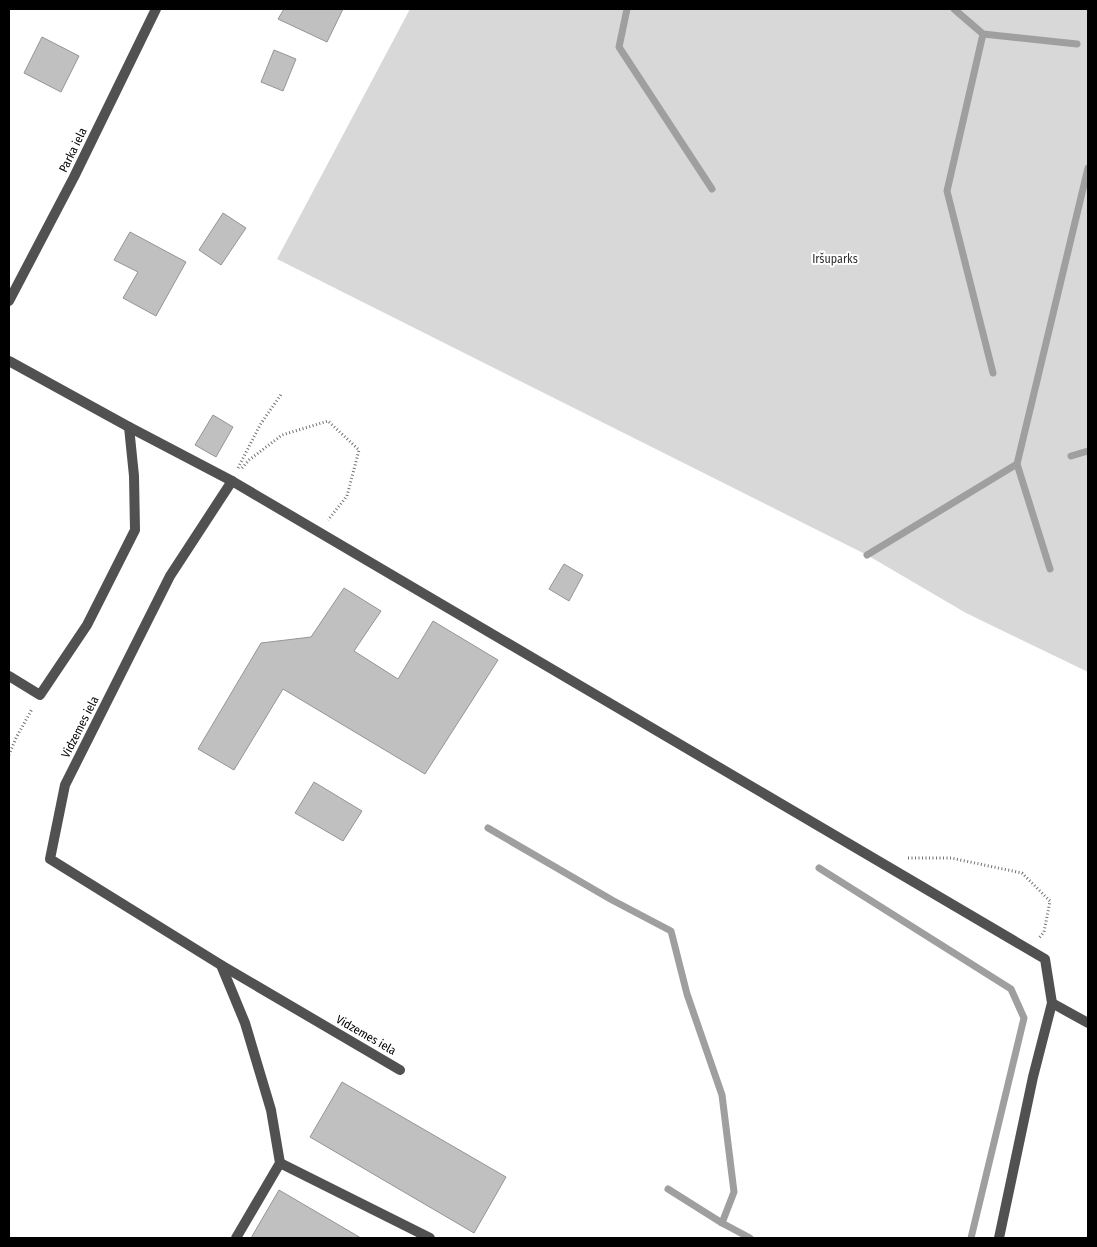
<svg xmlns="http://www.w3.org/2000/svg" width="1097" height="1247" font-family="'Fira Sans Condensed',sans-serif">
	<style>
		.green { fill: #d8d8d8 }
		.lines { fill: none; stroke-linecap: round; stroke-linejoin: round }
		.stream { stroke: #9f9f9f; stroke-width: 7 }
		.building { fill: #c0c0c0; stroke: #959595 }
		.path { stroke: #737373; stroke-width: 3; stroke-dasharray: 1 2.5; stroke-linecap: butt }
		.service { stroke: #515151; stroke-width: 10 }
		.minor { stroke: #515151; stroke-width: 10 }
		.labels { text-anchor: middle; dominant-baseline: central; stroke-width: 4; stroke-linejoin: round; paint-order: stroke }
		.street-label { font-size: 12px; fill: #000; stroke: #fff }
		.park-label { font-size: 12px; fill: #2f2f2f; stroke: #fff }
	</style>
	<rect width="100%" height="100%" fill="#fff"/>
	<polygon class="green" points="410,9 1088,9 1088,672 966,613 867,555 277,259"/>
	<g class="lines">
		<g class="stream">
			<polyline points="627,9 619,47 712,189"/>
			<polyline points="954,9 983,34 1077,44"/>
			<polyline points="983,34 947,191 993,373"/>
			<polyline points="1071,456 1088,451"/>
			<polyline points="1017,464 1050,569"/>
			<polyline points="867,555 1017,464 1088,168"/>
			<polyline points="488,828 612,900 671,931 687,994 722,1095 734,1192 722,1223"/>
			<polyline points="819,868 1011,989 1024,1018 971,1238"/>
			<polyline points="668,1189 722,1223 750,1238"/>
		</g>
	</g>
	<g class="building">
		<polygon points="284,9 343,9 327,42 278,19"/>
		<polygon points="42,37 79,56 61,92 24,73"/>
		<polygon points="274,50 296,59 283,91 261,82"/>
		<polygon points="223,213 246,228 221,265 199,250"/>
		<polygon points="130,232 186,262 156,316 123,298 138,272 114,260"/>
		<polygon points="213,415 233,427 216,457 195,445"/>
		<polygon points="564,564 583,575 569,601 549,589"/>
		<polygon points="344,588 381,611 354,651 398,679 433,621 498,660 425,774 283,689 234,770 198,749 261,643 311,637"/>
		<polygon points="314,782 362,811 343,841 295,813"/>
		<polygon points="342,1082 506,1177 474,1233 310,1137"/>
		<polygon points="279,1190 361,1238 251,1238"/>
	</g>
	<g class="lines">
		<g class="path">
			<polyline points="238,468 260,425 282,393"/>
			<polyline points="242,468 249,460 282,435 328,421 359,450 347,496 328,520"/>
			<polyline points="9,755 16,738 32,709"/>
			<polyline points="908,858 951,858 1022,873 1050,901 1044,932 1039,938"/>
		</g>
		<g class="service">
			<polyline points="232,481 170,576 65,785 50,859 221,965 400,1070"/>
			<polyline points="9,676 40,695 87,625 135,530 134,476 129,427"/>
			<polyline points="221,965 245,1023 271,1110 280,1163 236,1238"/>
			<polyline points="1052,1003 1088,1023"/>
			<polyline points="280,1163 430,1238"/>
		</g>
		<g class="minor">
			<polyline points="9,301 74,177 156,9"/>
			<polyline points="9,361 129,427 232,481 1045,959 1052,1003 1033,1077 999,1238"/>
		</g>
	</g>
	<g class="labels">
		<g class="street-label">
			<text transform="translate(73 150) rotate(-64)">Parka iela</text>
			<text transform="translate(80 727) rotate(-63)">Vidzemes iela</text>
			<text transform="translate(366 1035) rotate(30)">Vidzemes iela</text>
		</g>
		<g class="park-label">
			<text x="835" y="259">Iršuparks</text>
		</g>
	</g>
	<rect width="1097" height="1247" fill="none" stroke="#000000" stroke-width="20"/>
</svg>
